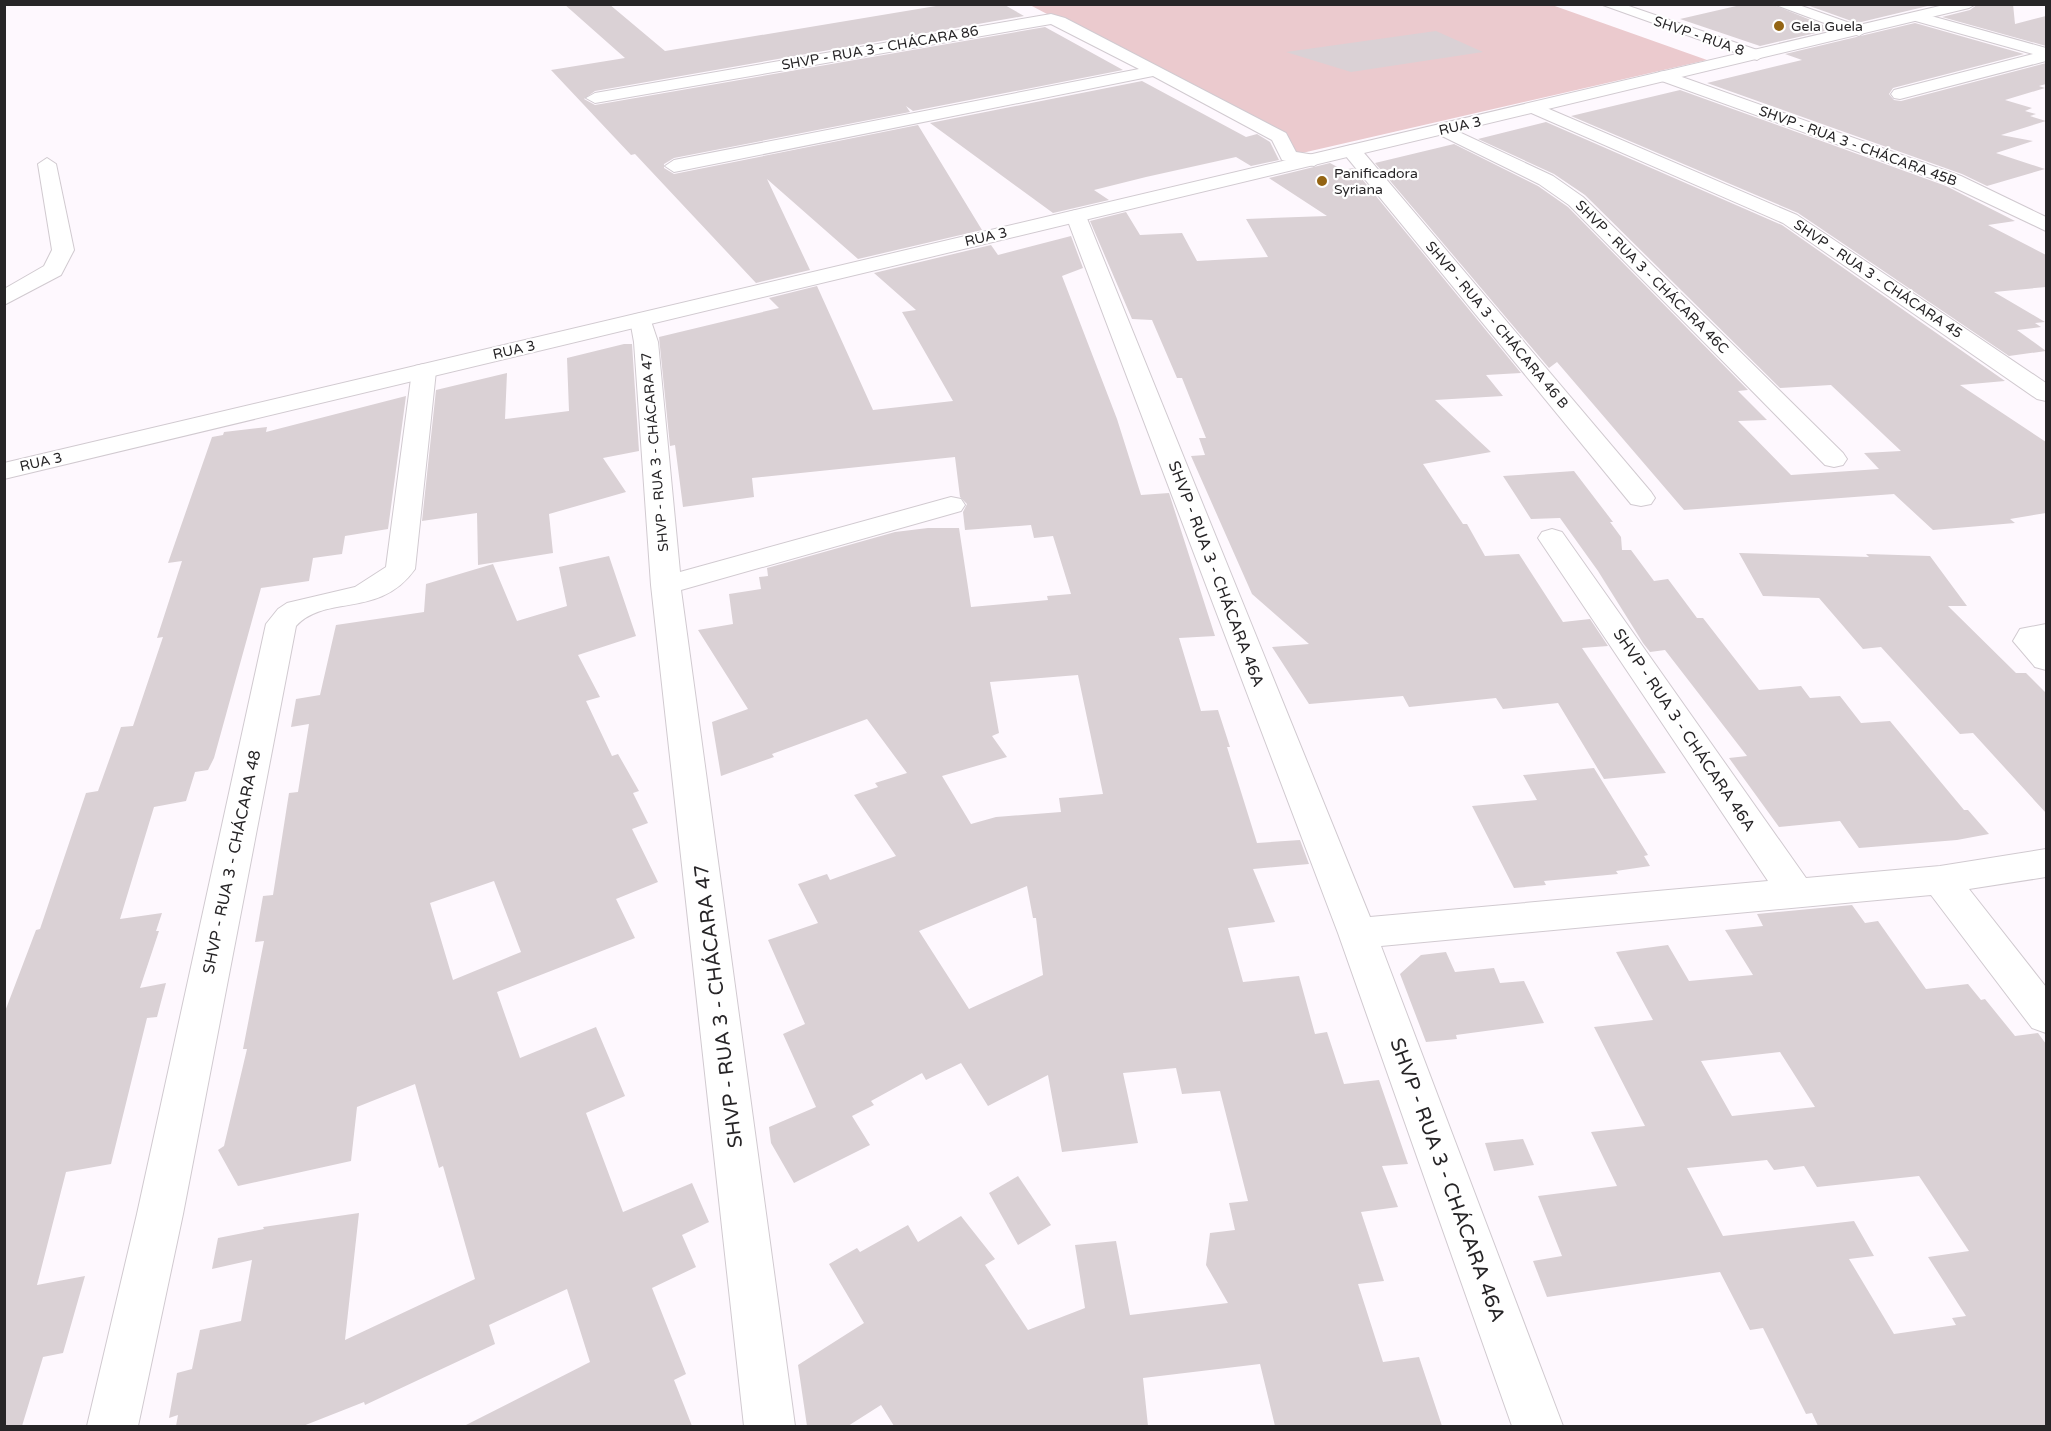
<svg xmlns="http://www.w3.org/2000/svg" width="2051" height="1431" font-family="'Varela Round',sans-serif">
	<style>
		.green { fill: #ebcace }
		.building { fill: #dad1d5; fill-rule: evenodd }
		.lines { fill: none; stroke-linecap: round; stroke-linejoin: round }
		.minor-casing { stroke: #d1cad0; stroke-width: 2 }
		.major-casing { stroke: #d1cad0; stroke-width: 2 }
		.minor { fill: #fff; fill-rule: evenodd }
		.major { fill: #fff; fill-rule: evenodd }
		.poi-dot { fill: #946413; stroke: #fff; stroke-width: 2 }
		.labels { text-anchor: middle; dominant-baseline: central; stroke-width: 4.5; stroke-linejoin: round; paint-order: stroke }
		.far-poi-label { font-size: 14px; fill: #272527; stroke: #fff; text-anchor: start }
		.far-street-label { font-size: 14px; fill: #272527; stroke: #fff }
		.street-label { font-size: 16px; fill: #272527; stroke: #fff }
		.near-street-label { font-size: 20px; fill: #272527; stroke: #fff }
	</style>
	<rect width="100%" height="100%" fill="#fef8fe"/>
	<polygon class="green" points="1030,5 1552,5 1707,60 1289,156 1280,137"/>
	<g class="building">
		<polygon points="564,4 609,4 665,51 948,4 1003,4 1024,16 595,91 584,99 595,105 1045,27 1123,70 913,111 906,106 910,112 674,158 664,164 664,168 674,174 918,125 982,230 858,259 767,179 810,270 756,283 635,154 631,155 551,70 625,58"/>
		<polygon points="1745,4 1771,4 1833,29 1760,46 1680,19"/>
		<polygon points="1804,4 1936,4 1857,23"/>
		<polygon points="1978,4 2013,4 2015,24 2046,16 2046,46 1942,17 1970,10"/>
		<polygon points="1915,23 2024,54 1893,88 1889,94 1894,100 1901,101 2046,63 2046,84 2039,86 2045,88 2005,100 2032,108 2025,111 2036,114 2030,116 2046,121 2001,135 2033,141 1996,153 2045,169 1987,186 1962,174 1707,83 1802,60 1785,54"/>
		<polygon points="1436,31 1483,52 1351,72 1286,52"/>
		<polygon points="1142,81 1246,137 1257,134 1270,142 1279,160 1251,166 1236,157 1146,177 1094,190 1109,200 1053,213 930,123"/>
		<polygon points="1680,90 1946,186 2015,221 1988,225 2046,255 2046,287 1994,292 2045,322 2035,323 2041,327 2017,330 2046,351 2009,356 1798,213 1571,116"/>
		<polygon points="1546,122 1782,225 2005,381 1960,385 2046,442 2046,513 2010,519 2015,523 1933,530 1894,494 1684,510 1557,362 1549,368 1375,163 1454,144 1538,186 1568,207 1748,390 1738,391 1767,420 1738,421 1791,475 1879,469 1864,453 1901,451 1831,385 1780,388 1585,195 1554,174 1478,139"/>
		<polygon points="1330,163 1343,170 1353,168 1521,373 1486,375 1503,396 1435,400 1491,452 1423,464 1463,524 1467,524 1485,556 1519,554 1563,622 1590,619 1608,646 1582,648 1666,773 1604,779 1558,703 1503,709 1496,698 1409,707 1403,696 1309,704 1272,647 1309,644 1252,594 1191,456 1205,455 1199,438 1206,438 1182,378 1177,378 1152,320 1132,319 1090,221 1126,212 1140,235 1182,233 1197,261 1268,257 1246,219 1327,216 1269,178"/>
		<path d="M1071,236l12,32 -21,8 55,143 24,76 28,-2 46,143 -36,2 22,73 17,-1 12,37h-3l30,96 43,-3 9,24 -56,5 22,53 -47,6 15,54 56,-6 16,58 12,-2 17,52 35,-4 29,84 -26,2 16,41 -37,5 23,69 -26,3 25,78 36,-5 23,69h-167l-15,-62 -117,14 5,48h-254l-13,-21 -33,21h-41l-9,-61 66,-42 -35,-59 28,-16 3,4 48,-27 10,17 43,-26 34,43 -10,6 43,65 57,-22 -10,-63 41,-4 14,74 98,-12 -22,-38 4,-32 25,-3 -6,-27 19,-2 -28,-110 -38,3 -6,-26 -53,5 15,70 -76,9 -14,-77 -60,31 -27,-43 -35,17 -4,-7 -51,28 3,4 -22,11 18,29 -76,38 -23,-40 -2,-16 47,-20 -33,-73 22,-10 -37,-84 50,-17 -20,-39 29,-10 3,6 66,-24 -42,-61 24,-8 -3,-4 32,-10 -40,-54 -95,35 2,3 -53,19 -9,-54 36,-13 -50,-79 35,-6 -4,-30 32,-5 -2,-12 9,-1 -1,-8 128,-36 33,-4h31l12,79 77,-7 -1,-4 24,-2 -18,-58 -19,2 -3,-13 -66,5 -2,-18 4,-8 -7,-7 -5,-40 -203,21 2,19 -71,10 -8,-62 -5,1 -11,-109 120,-29 -10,-10 48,-12 56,124 80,-9 -51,-89 14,-2 -42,-37 117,-28 7,10zM1078,675l25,119 -44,4 2,14 -65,5 -25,7 -29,-48 65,-19 -15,-21 7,-3 -9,-51zM1027,886l6,32h3l7,57 -74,34 -50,-78z"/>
		<polygon points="624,344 632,344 639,451 603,458 626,492 549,514 553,553 478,565 477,513 422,521 436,390 507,373 505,419 569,411 567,358"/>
		<polygon points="406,396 388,529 345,536 342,554 313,558 309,581 261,588 214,758 208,770 195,772 186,801 154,807 120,919 162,913 156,931 159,931 140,988 166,983 157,1017 147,1018 111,1164 66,1172 37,1285 85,1276 63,1353 43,1357 22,1426 4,1426 4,1014 36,930 40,929 86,793 98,791 121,727 133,726 163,637 157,638 182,561 168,563 212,437 223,435 224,432 267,427 266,432"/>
		<polygon points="1574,471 1613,522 1610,522 1621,537 1622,550 1631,550 1654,581 1668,579 1697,618 1703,618 1759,690 1801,686 1810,698 1840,696 1861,723 1890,721 1964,810 1968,810 1989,834 1957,840 1859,848 1840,821 1779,827 1729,758 1747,756 1665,650 1650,652 1643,643 1598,571 1560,518 1531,519 1503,476"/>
		<polygon points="1739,553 1869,557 1866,554 1930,556 1967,606 1948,606 2016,673 2026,673 2046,693 2046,813 1973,733 1960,734 1881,647 1863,649 1819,598 1763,596"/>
		<path d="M609,556l27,80 -58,19 22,42 -14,4 26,55 6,-2 21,37 -6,2 15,30 -16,6 26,53 -42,17 19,39 -138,54 23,66 76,-31 29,69 -39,17 37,99 69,-29 17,39 -27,13 14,32 -44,21 34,86 -12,6 18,46h-228l126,-64 -23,-73 -78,36 6,19 -130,61 -1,-3 -61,24h-127l2,-11 -9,3 8,-45 15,-4 8,-39 41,-9 11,-61 -40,9 6,-31 46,-9 -1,-2 96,-14 -14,127 130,-61 -32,-113 -4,2 -24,-84 -58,23 -6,54 -113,25 -20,-36 6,-4 23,-97h-4l21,-108 -9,1 8,-46 10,-1 16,-102 9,-1 11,-68 -18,3 5,-28 24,-4 16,-70 88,-13 2,-28 67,-20 24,57 50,-15 -8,-39zM494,881l27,71 -68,28 -23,-77z"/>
		<polygon points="1594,768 1648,855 1644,856 1650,866 1616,871 1618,874 1544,881 1546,885 1514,888 1472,806 1537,800 1523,775"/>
		<path d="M1852,905l13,18 13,-2 48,68 42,-5 13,16 4,-1 30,37 23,-3 8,11v382h-228l-6,-13 -6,1 -43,-86 -13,2 -30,-58 -173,25 -14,-36 29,-5 -24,-60 79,-10 -26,-54 54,-6 -51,-99 59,-7 -37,-68 52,-7 21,36 64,-6 -28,-45 38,-4 -6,-12zM1780,1052l35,55 -83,9 -31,-55zM1767,1160l7,10 30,-4 13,21 102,-11 50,75 -41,6 38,59 -14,2 4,7 -62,9 -45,-75 25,-3 -20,-35 -131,15 -36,-68z"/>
		<polygon points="1446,952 1455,972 1494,968 1500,983 1524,981 1544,1023 1456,1035 1457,1039 1426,1042 1400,974 1421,955"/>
		<polygon points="1523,1139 1534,1165 1494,1171 1485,1143"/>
		<polygon points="1018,1176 1051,1225 1018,1245 989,1193"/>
	</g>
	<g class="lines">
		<defs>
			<g id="minor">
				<polygon points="1600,4 1623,4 1763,52 1765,55 1757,60 1751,58"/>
				<polygon points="1773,4 1796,4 1864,28 1867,31 1859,36 1854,34"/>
				<polygon points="1917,12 2046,48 2046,61 1900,99 1894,98 1891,94 1894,90 2033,54 1912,20 1909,17"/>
				<polygon points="1051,14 1065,18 1286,133 1296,152 1321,156 1323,160 1314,166 1282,160 1272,140 1153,76 674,172 665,166 674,160 1139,69 1051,24 595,103 586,98 595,93"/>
				<polygon points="1665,71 1961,176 2046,217 2046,231 1947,184 1659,80 1657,76 1659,72"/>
				<polygon points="1535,103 1797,215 2046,383 2046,401 2037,399 1783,223 1529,112 1526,108 1529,104"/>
				<polygon points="1444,125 1553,176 1583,197 1843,453 1847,459 1843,465 1834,467 1825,465 1569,205 1539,184 1438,134 1435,130 1438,126"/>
				<polygon points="1352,145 1359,147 1651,492 1655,498 1651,504 1641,506 1631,504 1345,155 1343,151 1345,147"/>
				<polygon points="47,158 56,164 74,250 61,275 4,305 4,289 44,266 52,250 38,164"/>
				<polygon points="1076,210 1083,212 1086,216 1370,917 1768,881 1538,538 1542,532 1552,529 1562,532 1806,878 1940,866 2046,849 2046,877 1969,889 2046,987 2046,1033 2032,1028 1931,895 1381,946 1563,1426 1512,1426 1338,933 1066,216 1069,212"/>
				<polygon points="641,313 649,315 658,342 680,572 951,497 961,499 965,505 961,511 681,590 795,1426 744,1426 651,585 634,342 630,320 633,315"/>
				<path d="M424,364l9,2 3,5 -21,198c-35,50 -90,25 -119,57l-113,588 -45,212h-51l50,-212 129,-590 12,-15 9,-6 68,-16 31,-20 26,-196 3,-5z"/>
				<polygon points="2046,624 2046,670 2035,667 2013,641 2020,629"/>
			</g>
			<polygon id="major" points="1948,4 1976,4 1969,8 4,479 4,463"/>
		</defs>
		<use href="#minor" class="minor-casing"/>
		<use href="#major" class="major-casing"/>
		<use href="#minor" class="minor"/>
		<use href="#major" class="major"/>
	</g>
	<g class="poi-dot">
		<circle cx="1779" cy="26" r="6"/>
		<circle cx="1322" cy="181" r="6"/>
	</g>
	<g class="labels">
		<g class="far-poi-label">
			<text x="1791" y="26">Gela Guela</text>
			<text x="1334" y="173">Panificadora<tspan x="1334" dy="16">Syriana</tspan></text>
		</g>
		<g class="far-street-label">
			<text transform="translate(1699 36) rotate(19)">SHVP - RUA 8</text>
			<text transform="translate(880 48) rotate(-10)">SHVP - RUA 3 - CHÁCARA 86</text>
			<text transform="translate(1460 126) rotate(-13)">RUA 3</text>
			<text transform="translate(1858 146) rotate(20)">SHVP - RUA 3 - CHÁCARA 45B</text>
			<text transform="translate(986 237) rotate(-13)">RUA 3</text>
			<text transform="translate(1652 277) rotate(45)">SHVP - RUA 3 - CHÁCARA 46C</text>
			<text transform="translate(1878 279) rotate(34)">SHVP - RUA 3 - CHÁCARA 45</text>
			<text transform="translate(1497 325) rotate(50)">SHVP - RUA 3 - CHÁCARA 46 B</text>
			<text transform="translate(514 350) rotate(-13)">RUA 3</text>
			<text transform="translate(655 452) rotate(-95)">SHVP - RUA 3 - CHÁCARA 47</text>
			<text transform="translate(41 462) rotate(-13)">RUA 3</text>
		</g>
		<g class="street-label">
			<text transform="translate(1216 574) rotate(69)">SHVP - RUA 3 - CHÁCARA 46A</text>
			<text transform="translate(1684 730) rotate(56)">SHVP - RUA 3 - CHÁCARA 46A</text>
			<text transform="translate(232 862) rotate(-78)">SHVP - RUA 3 - CHÁCARA 48</text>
		</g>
		<g class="near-street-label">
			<text transform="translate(719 1006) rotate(-97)">SHVP - RUA 3 - CHÁCARA 47</text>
			<text transform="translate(1447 1180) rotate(70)">SHVP - RUA 3 - CHÁCARA 46A</text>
		</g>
	</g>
	<rect width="2051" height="1431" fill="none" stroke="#272527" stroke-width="12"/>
</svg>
